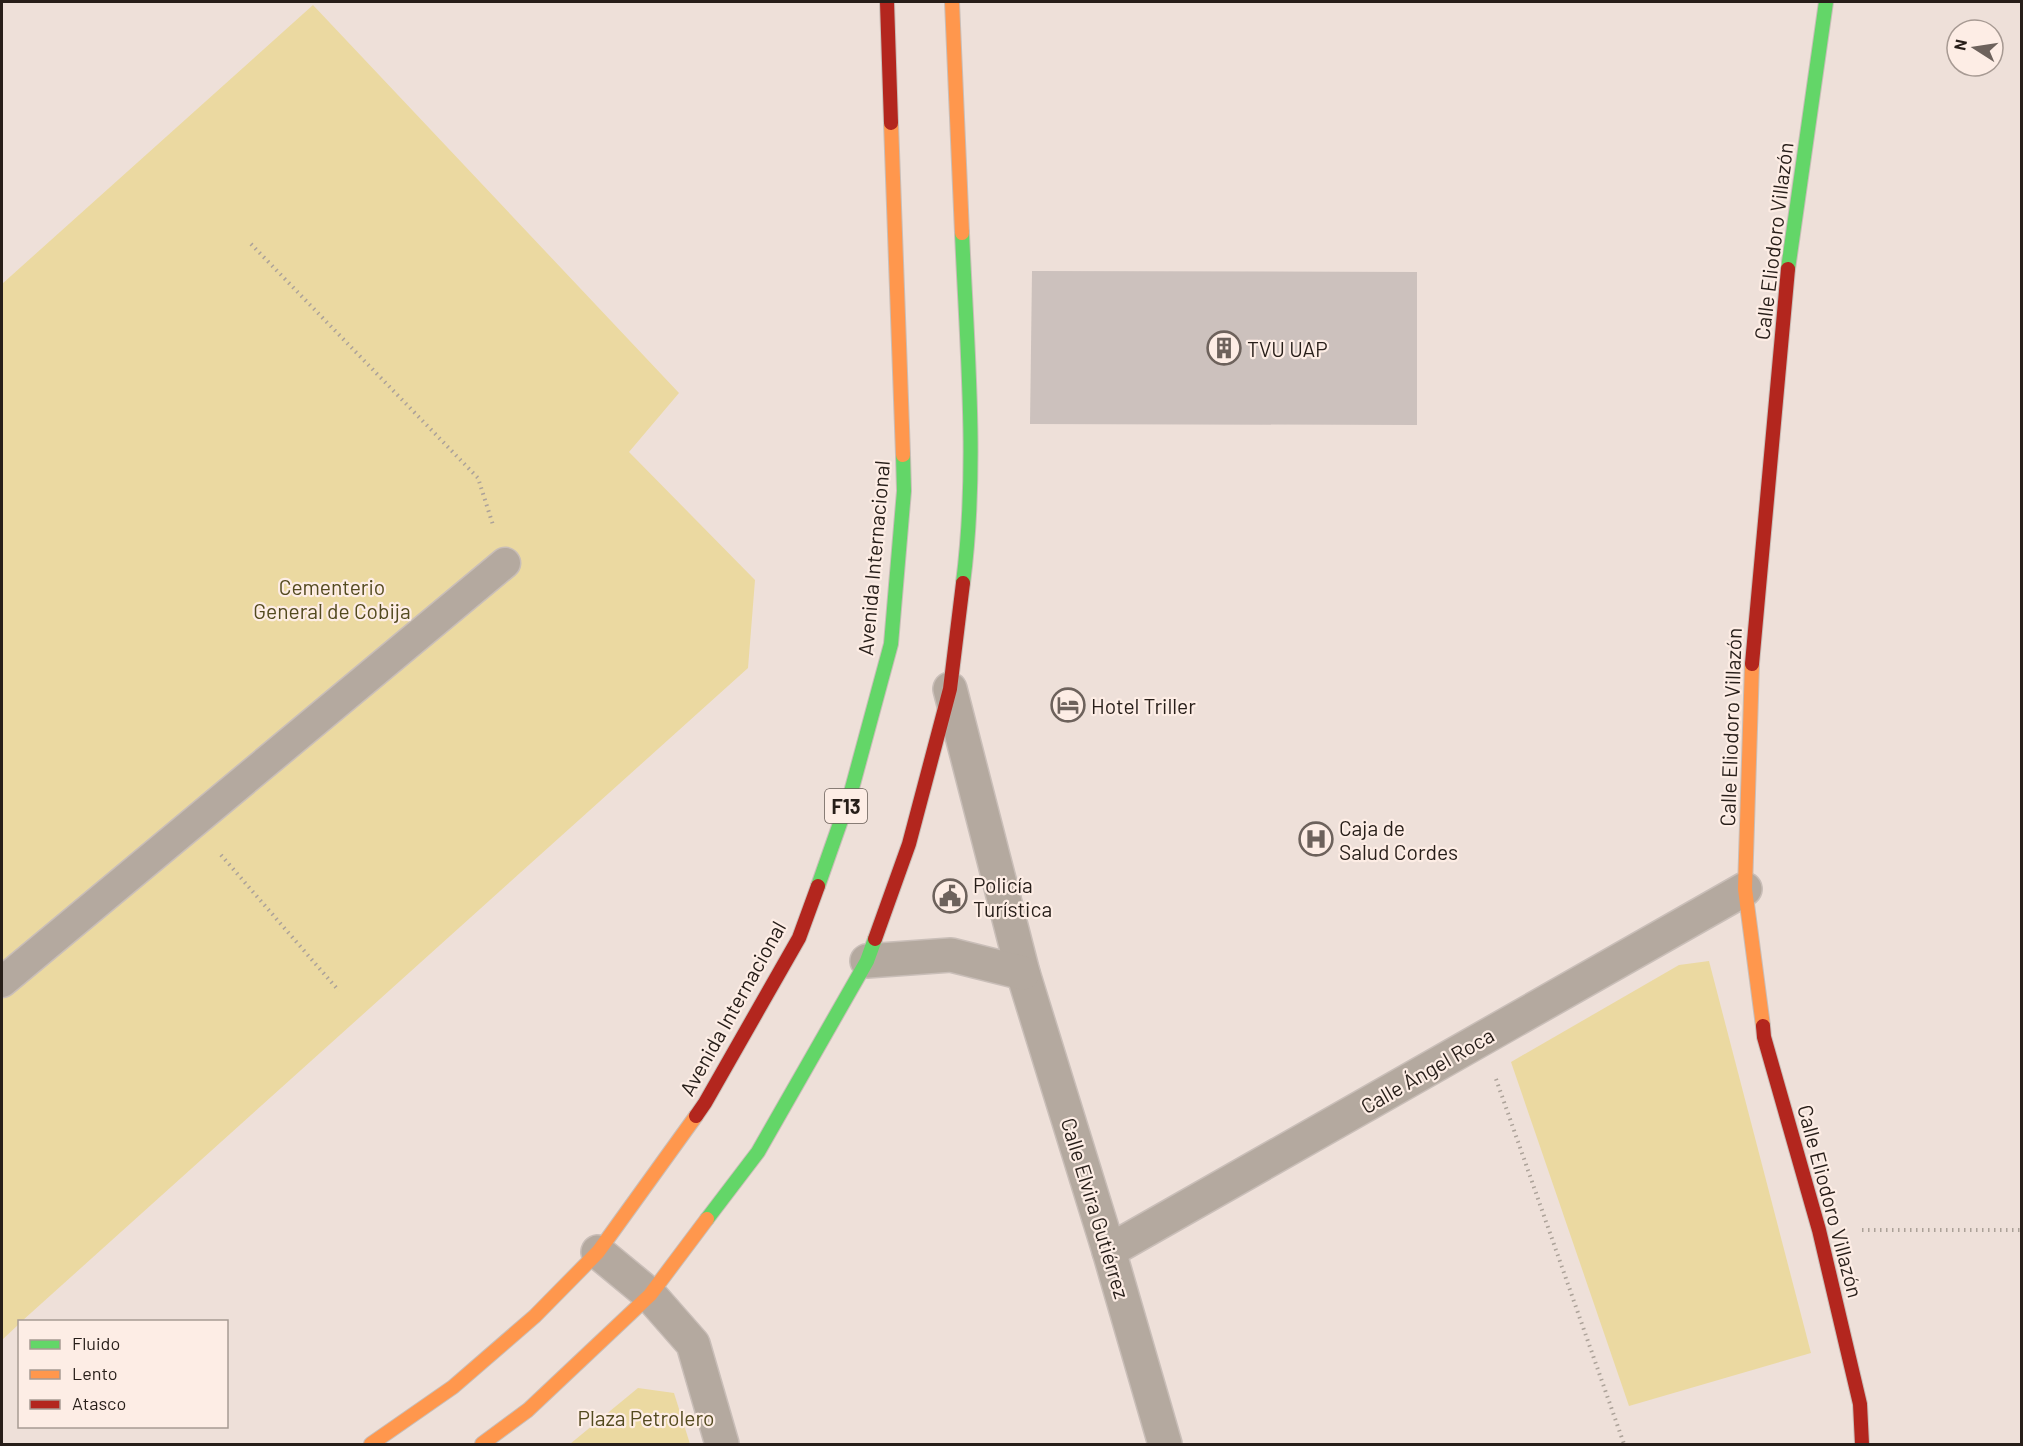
<svg xmlns="http://www.w3.org/2000/svg" width="2023" height="1446" font-family="Barlow,sans-serif">
	<style>
		.green { fill: #ebd9a1 }
		.building { fill: #ccc1bd }
		.lines { fill: none; stroke-linecap: round; stroke-linejoin: round }
		.lane-casing { stroke: #c9beb8; stroke-width: 33 }
		.street-casing { stroke: #c9beb8; stroke-width: 36 }
		.fast-casing { stroke: #c9beb8; stroke-width: 16 }
		.slow-casing { stroke: #c9beb8; stroke-width: 16 }
		.jam-casing { stroke: #c9beb8; stroke-width: 16 }
		.path { stroke: #aca299; stroke-width: 4; stroke-dasharray: 1.5 4.5; stroke-linecap: butt }
		.lane { stroke: #b4a99f; stroke-width: 30 }
		.street { stroke: #b4a99f; stroke-width: 33 }
		.fast { stroke: #63d668; stroke-width: 14 }
		.slow { stroke: #ff974d; stroke-width: 14 }
		.jam { stroke: #b3261e; stroke-width: 14 }
		.labels { text-anchor: middle; dominant-baseline: central; stroke-width: 4.5; stroke-linejoin: round; paint-order: stroke }
		.shield { fill: #fdede5; stroke: #675c56; stroke-width: 1.5 }
		.shield-label { font-size: 20px; font-weight: bold; fill: #271e19 }
		.street-label { font-size: 21px; fill: #271e19; stroke: #fdede5 }
		.poi-label { font-size: 21px; fill: #271e19; stroke: #fdede5; text-anchor: start }
		.park-label { font-size: 21px; fill: #534a1f; stroke: #fdede5 }
	</style>
	<rect width="100%" height="100%" fill="#eee0d9"/>
	<g class="green">
		<polygon points="313,5 679,393 629,452 755,580 748,668 22,1321 20,1322 19,1324 2,1340 2,284"/>
		<polygon points="1709,961 1811,1353 1629,1406 1511,1062 1679,965"/>
		<polygon points="638,1388 674,1393 690,1444 570,1444"/>
	</g>
	<polygon class="building" points="1032,271 1417,272 1417,425 1030,424"/>
	<g class="lines">
		<defs>
			<polyline id="lane" points="2,982 505,563"/>
			<g id="street">
				<polyline points="950,689 1023,973 1109,1251 1165,1444"/>
				<polyline points="867,961 951,955 1023,973"/>
				<polyline points="1109,1251 1745,889"/>
				<polyline points="598,1252 650,1295 693,1344 722,1444"/>
			</g>
			<g id="fast">
				<path d="M962,233c5,117 16,234 1,350"/>
				<polyline points="1788,269 1826,2"/>
				<polyline points="818,886 851,792 891,644 904,491 903,455"/>
				<polyline points="707,1219 758,1152 867,961 875,939"/>
			</g>
			<g id="slow">
				<polyline points="952,2 962,233"/>
				<polyline points="891,123 903,455"/>
				<polyline points="1752,664 1745,889 1763,1026"/>
				<polyline points="371,1444 453,1387 535,1316 598,1252 696,1116"/>
				<polyline points="482,1444 528,1410 650,1295 707,1219"/>
			</g>
			<g id="jam">
				<polyline points="887,2 891,123"/>
				<polyline points="1752,664 1788,269"/>
				<polyline points="875,939 909,844 950,689 963,583"/>
				<polyline points="1763,1026 1764,1037 1819,1230 1860,1404 1862,1444"/>
				<polyline points="696,1116 705,1103 799,938 818,886"/>
			</g>
		</defs>
		<use href="#lane" class="lane-casing"/>
		<use href="#street" class="street-casing"/>
		<use href="#fast" class="fast-casing"/>
		<use href="#slow" class="slow-casing"/>
		<use href="#jam" class="jam-casing"/>
		<g class="path">
			<polyline points="251,244 478,478 493,525"/>
			<polyline points="221,855 339,991"/>
			<polyline points="1496,1079 1624,1444"/>
			<polyline points="1862,1230 2022,1230"/>
		</g>
		<use href="#lane" class="lane"/>
		<use href="#street" class="street"/>
		<use href="#fast" class="fast"/>
		<use href="#slow" class="slow"/>
		<use href="#jam" class="jam"/>
	</g>
	<defs>
		<symbol id="building-ring" viewBox="-11 -11 22 22"><circle r="9.5" fill="#fdede5" stroke="#6d625c" stroke-width="1.5"/><path d="M-4-6H4V6H1V3H-1V6H-4ZM-2.5-4.3h1.7v1.8h-1.7ZM.8-4.3h1.7v1.8H.8ZM-2.5-1h1.7V.8h-1.7ZM.8-1h1.7V.8H.8Z" fill="#6d625c"/></symbol>
		<symbol id="hotel-ring" viewBox="-11 -11 22 22"><circle r="9.5" fill="#fdede5" stroke="#6d625c" stroke-width="1.5"/><path d="M-6-4.5h1.5V1H6V5H4.5V3h-9V5H-6ZM-4 0a1.8 1.8 0 1 1 3.6 0ZM.5 0V-2.5h3Q6-2.5 6 0Z" fill="#6d625c"/></symbol>
		<symbol id="hospital-ring" viewBox="-11 -11 22 22"><circle r="9.5" fill="#fdede5" stroke="#6d625c" stroke-width="1.5"/><path d="M-5-5h3v3.5h4V-5h3V5h-3V1.5h-4V5h-3Z" fill="#6d625c"/></symbol>
		<symbol id="civic-ring" viewBox="-11 -11 22 22"><circle r="9.5" fill="#fdede5" stroke="#6d625c" stroke-width="1.5"/><path d="M-.6-6.5H3V-4.5H.6V-3L4-1V1h2V6H-6V1h2V-1L-.6-3ZM-1.2 2.5V6h2.4V2.5Z" fill="#6d625c"/></symbol>
	</defs>
	<g fill-rule="evenodd">
		<use href="#building-ring" x="1205" y="329" width="38" height="38"/>
		<use href="#hotel-ring" x="1049" y="686" width="38" height="38"/>
		<use href="#hospital-ring" x="1297" y="820" width="38" height="38"/>
		<use href="#civic-ring" x="931" y="877" width="38" height="38"/>
	</g>
	<g class="labels">
		<rect class="shield" x="825" y="789" width="42" height="34" rx="4.5"/>
		<g class="shield-label">
			<text x="846" y="806">F13</text>
		</g>
		<g class="street-label">
			<text transform="translate(1773 241) rotate(-83)">Calle Eliodoro Villazón</text>
			<text transform="translate(873 558) rotate(-85)">Avenida Internacional</text>
			<text transform="translate(1730 727) rotate(-88)">Calle Eliodoro Villazón</text>
			<text transform="translate(732 1008) rotate(-61)">Avenida Internacional</text>
			<text transform="translate(1427 1070) rotate(-30)">Calle Ángel Roca</text>
			<text transform="translate(1831 1201) rotate(75)">Calle Eliodoro Villazón</text>
			<text transform="translate(1096 1208) rotate(73)">Calle Elvira Gutiérrez</text>
		</g>
		<g class="poi-label">
			<text x="1247" y="348">TVU UAP</text>
			<text x="1091" y="705">Hotel Triller</text>
			<text x="1339" y="827">Caja de<tspan x="1339" dy="24">Salud Cordes</tspan></text>
			<text x="973" y="884">Policía<tspan x="973" dy="24">Turística</tspan></text>
		</g>
		<g class="park-label">
			<text x="332" y="586">Cementerio<tspan x="332" dy="24">General de Cobija</tspan></text>
			<text x="646" y="1417">Plaza Petrolero</text>
		</g>
	</g>
	<rect width="2023" height="1446" fill="none" stroke="#271e19" stroke-width="6"/>
	<rect x="18" y="1320" width="210" height="108" fill="#fdede5" stroke="#a79a93" stroke-width="1.5"/>
	<rect x="30" y="1340" width="30" height="9" fill="#63d668" stroke="#a79a93" stroke-width="1.5"/>
	<text x="72" y="1350" font-size="18" fill="#271e19">Fluido</text>
	<rect x="30" y="1370" width="30" height="9" fill="#ff974d" stroke="#a79a93" stroke-width="1.5"/>
	<text x="72" y="1380" font-size="18" fill="#271e19">Lento</text>
	<rect x="30" y="1400" width="30" height="9" fill="#b3261e" stroke="#a79a93" stroke-width="1.5"/>
	<text x="72" y="1410" font-size="18" fill="#271e19">Atasco</text>
	<g transform="translate(1975 48) rotate(282)"><circle r="28" fill="#fdede5" stroke="#a79a93" stroke-width="1.5"/>
	<path d="M0-4.5L10 22L0 15L-10 22Z" fill="#6d625c"/>
	<text y="-9" font-size="16" font-weight="bold" text-anchor="middle" fill="#271e19">N</text>
	</g>
</svg>
